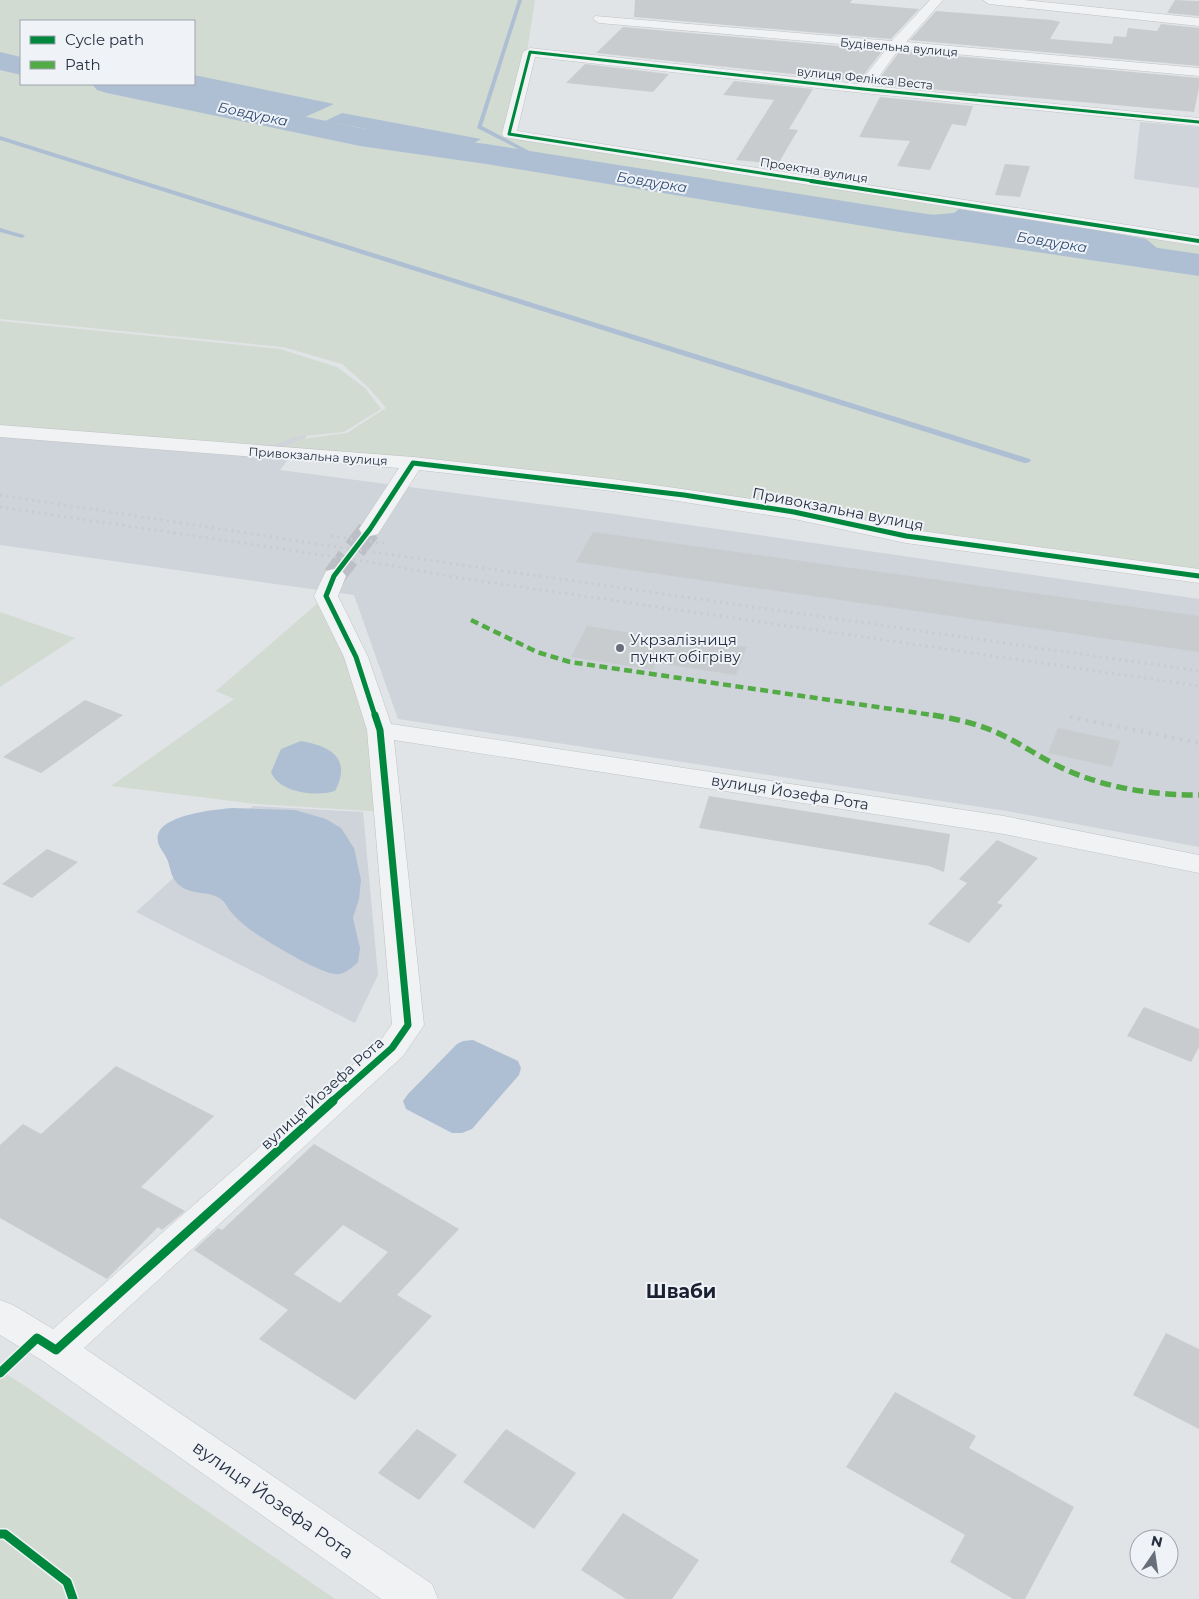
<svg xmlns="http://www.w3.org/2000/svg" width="1199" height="1599" font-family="Montserrat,sans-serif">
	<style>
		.built { fill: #cfd3da }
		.green { fill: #d1dbd2; fill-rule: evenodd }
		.water { fill: #aebfd3 }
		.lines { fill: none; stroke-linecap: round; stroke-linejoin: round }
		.stream { fill: #aebfd3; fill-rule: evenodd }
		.river { fill: #aebfd3; fill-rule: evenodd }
		.building { fill: #c9cccf; fill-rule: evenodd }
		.minor-tunnel { stroke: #bcc0c6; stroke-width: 23; stroke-dasharray: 23 11; stroke-linecap: butt }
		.minor-casing { stroke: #bfc2c5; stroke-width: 1 }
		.minor { fill: #f1f2f3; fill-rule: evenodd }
		.rail-far1 { stroke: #cacbce; stroke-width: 3; stroke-dasharray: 2 4.5; stroke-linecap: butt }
		.rail { stroke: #cacbce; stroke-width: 4; stroke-dasharray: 2.5 5.5; stroke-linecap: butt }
		.quiet-far1 { stroke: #53ab46; stroke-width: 4.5; stroke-dasharray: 8 4.5; stroke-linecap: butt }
		.quiet { stroke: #53ab46; stroke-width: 5.5; stroke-dasharray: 11 5.5; stroke-linecap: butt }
		.cycleway-far4-casing { stroke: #eff2f6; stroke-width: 5 }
		.cycleway-far3-casing { stroke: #eff2f6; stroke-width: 5.5 }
		.cycleway-far2-casing { stroke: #eff2f6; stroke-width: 8 }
		.cycleway-far1-casing { stroke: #eff2f6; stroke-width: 10 }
		.cycleway-casing { stroke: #eff2f6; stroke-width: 12 }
		.cycleway-far4 { stroke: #00873e; stroke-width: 3 }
		.cycleway-far3 { stroke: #00873e; stroke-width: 4 }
		.cycleway-far2 { stroke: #00873e; stroke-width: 5 }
		.cycleway-far1 { stroke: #00873e; stroke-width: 7 }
		.cycleway { stroke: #00873e; stroke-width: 9 }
		.poi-dot { fill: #686f7b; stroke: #eff2f6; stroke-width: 2 }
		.labels { text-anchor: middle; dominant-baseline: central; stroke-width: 4; stroke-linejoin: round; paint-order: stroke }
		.far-street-label { font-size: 12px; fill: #273041; stroke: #eff2f6 }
		.far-water-label { font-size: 14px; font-style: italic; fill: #2f4d77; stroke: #eff2f6 }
		.street-label { font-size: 15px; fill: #273041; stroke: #eff2f6 }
		.poi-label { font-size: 15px; fill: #273041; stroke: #eff2f6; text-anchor: start }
		.near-street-label { font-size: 18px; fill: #273041; stroke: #eff2f6 }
		.near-neighbourhood-label { font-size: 19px; font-weight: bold; fill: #192132; stroke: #eff2f6 }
	</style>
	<rect width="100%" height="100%" fill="#e1e4e7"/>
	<g class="built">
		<polygon points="1140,122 1199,127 1199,188 1134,179"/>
		<polygon points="0,355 339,395 280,470 607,513 1199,599 1199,847 1007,811 398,719 354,595 0,545"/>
		<polygon points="253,806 363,812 378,975 355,1023 136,912"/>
	</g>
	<g class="green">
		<path d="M0,0h535l-8,52 -21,83 693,109v327l-272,-37 -130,-25 -517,-61 21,-9 46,-6 39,-25 -18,-21 -26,-23 -59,-17 -283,-28zM21,21h173v63h-173z"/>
		<polygon points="0,321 280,349 337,367 365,388 381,409 344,432 295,437 270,447 0,427"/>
		<polygon points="326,596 356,657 386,812 256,804 111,786 234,699 216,691"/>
		<polygon points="0,612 75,638 0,687"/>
		<polygon points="0,1370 25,1386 335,1599 0,1599"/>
	</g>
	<g class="water">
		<polygon points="194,75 334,104 303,118 140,84 194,84"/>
		<polygon points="342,113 481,139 465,148 325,121"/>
		<polygon points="959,209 1098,230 1146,239 1157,248 1149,250 993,225 985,227 932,219 930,215 954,213"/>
		<path d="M301,741c30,5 51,18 34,50 -19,6 -56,2 -64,-19l10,-23z"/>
		<path d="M231,808l64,2 31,9 15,9 13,20 7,32 -2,19 -6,19 7,30 -2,14c-5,5 -12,11 -19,12 -15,3 -78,-36 -91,-46 -6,-5 -12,-10 -17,-16 -3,-3 -5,-9 -9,-12 -11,-10 -31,-4 -43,-15 -9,-8 -8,-17 -12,-26 -3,-6 -8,-12 -9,-17 -6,-27 56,-32 73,-34z"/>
		<polygon points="473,1040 518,1061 521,1068 519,1075 472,1129 462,1133 452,1133 406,1109 403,1101 408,1094 457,1044 463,1041"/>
	</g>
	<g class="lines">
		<g class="stream">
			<polygon points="518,0 522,0 482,126 531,152 714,180 717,182 714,191 709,190 711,183 530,155 477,128"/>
			<polygon points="0,136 1030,459 1031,461 1027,463 1024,463 0,140"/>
			<polygon points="0,228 24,235 25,236 22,238 0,232"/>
		</g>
		<g class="river">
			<polygon points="0,52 21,57 21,75 0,70"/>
			<polygon points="92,84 148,84 360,128 486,144 900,210 1199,254 1199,276 900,232 486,164 360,146 107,93 97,90"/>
		</g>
	</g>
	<g class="building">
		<polygon points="635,0 852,0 850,3 919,9 891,39 634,17"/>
		<polygon points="1175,0 1199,1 1199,16 1167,13"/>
		<polygon points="936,11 1052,20 1060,22 1050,39 1112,44 1114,36 1126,37 1128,28 1157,31 1161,24 1199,28 1199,66 910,40"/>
		<polygon points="623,27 883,50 859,81 596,53"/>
		<polygon points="900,51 1199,78 1199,88 1194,112 978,93 977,94 876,83"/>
		<polygon points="585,64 669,74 653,92 566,83"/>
		<polygon points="734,81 813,89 789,129 798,130 778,164 736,160 774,100 723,95"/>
		<polygon points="880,97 973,106 966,126 952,124 930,170 897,166 910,141 859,137"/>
		<polygon points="1005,164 1030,166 1020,197 995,195"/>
		<polygon points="593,532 1199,616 1199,652 576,562"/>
		<polygon points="587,626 685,641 686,638 747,647 736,675 656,663 653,670 571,657"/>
		<polygon points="85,700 123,715 41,773 3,757"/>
		<polygon points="1058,728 1120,741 1112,767 1048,753"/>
		<polygon points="709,796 950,834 944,872 929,866 699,828"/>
		<polygon points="997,840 1038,858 997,903 1003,905 969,943 928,924 967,883 959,879"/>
		<polygon points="47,849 78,862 32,898 2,884"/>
		<polygon points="1144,1007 1199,1029 1199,1047 1191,1062 1127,1036"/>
		<polygon points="116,1066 214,1116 141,1187 185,1211 162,1230 158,1227 107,1279 0,1218 0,1145 23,1124 41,1134"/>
		<path d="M314,1144l145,85 -62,66 35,21 -77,84 -96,-61 29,-29 -94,-60 24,-22 4,2zM343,1225l45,27 -48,51 -46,-29z"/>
		<polygon points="1166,1333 1199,1349 1199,1429 1133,1395"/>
		<polygon points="895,1392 976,1436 969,1448 1074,1507 1025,1599 1013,1599 950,1562 965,1535 846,1467"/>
		<polygon points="417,1429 457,1455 419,1500 378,1473"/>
		<polygon points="506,1429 576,1473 534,1529 463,1482"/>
		<polygon points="623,1513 699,1560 672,1599 626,1599 581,1570"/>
	</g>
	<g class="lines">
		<polyline class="minor-tunnel" points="334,576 370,529"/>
		<defs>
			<g id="minor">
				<polygon points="930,0 943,0 906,42 1199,68 1199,76 899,49 872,86 1199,118 1199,126 863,93 535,57 517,131 1199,236 1199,246 509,138 504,137 502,134 523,52 530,48 859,84 887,48 599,23 593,19 595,16 892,41"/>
				<polygon points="983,0 1024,0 1199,18 1199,26 989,4"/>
				<polygon points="0,425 413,457 612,479 794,505 906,529 1199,569 1199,583 906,543 794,519 612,491 419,470 378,534 370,536 362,534 359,529 399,468 0,437"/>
				<polygon points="334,569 342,571 346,576 338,596 368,657 391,724 1004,816 1199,855 1199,873 1004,834 394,740 424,1025 403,1056 84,1348 432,1584 438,1599 381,1599 43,1361 0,1335 0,1300 13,1305 53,1329 381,1040 392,1024 367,730 344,657 314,596 326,571"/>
			</g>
		</defs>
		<use href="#minor" class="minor-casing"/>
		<use href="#minor" class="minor"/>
		<g class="rail-far1">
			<polyline points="0,495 324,545 1199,671"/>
			<polyline points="0,507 376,563 460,578 1199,686"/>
			<polyline points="331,536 389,544"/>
		</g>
		<polyline class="rail" points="1070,717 1199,743"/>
		<polyline class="quiet-far1" points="471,620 537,652 570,662 939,716"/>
		<path class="quiet" d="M933,715c23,4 47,9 69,20 21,10 39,23 60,33 43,20 90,27 137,27"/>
		<defs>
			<polyline id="cycleway-far4" points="819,182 509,134 530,52 863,89 1199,122"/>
			<polyline id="cycleway-far3" points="811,181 1199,241"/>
			<polyline id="cycleway-far2" points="375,716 356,657 326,596 334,576 370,529 413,463 684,495 794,512 906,536 1199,576"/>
			<polyline id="cycleway-far1" points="331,1102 392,1048 408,1025 380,730 375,715"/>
			<g id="cycleway">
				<polyline points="0,1373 37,1338 56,1350 333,1101"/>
				<polyline points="0,1534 5,1534 67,1582 73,1599"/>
			</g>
		</defs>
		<use href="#cycleway-far4" class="cycleway-far4-casing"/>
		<use href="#cycleway-far3" class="cycleway-far3-casing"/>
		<use href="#cycleway-far2" class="cycleway-far2-casing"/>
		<use href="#cycleway-far1" class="cycleway-far1-casing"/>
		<use href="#cycleway" class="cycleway-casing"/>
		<use href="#cycleway-far4" class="cycleway-far4"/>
		<use href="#cycleway-far3" class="cycleway-far3"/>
		<use href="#cycleway-far2" class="cycleway-far2"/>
		<use href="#cycleway-far1" class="cycleway-far1"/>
		<use href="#cycleway" class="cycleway"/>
	</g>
	<circle class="poi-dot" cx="620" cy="648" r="5"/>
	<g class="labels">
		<g class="far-street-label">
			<text transform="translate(899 47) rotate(5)">Будівельна вулиця</text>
			<text transform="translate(865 78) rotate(6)">вулиця Фелікса Веста</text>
			<text transform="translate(814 170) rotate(9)">Проектна вулиця</text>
			<text transform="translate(318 456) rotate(4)">Привокзальна вулиця</text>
		</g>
		<g class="far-water-label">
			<text transform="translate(253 114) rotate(12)">Бовдурка</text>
			<text transform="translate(652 182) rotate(9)">Бовдурка</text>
			<text transform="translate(1052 242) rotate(9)">Бовдурка</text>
		</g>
		<g class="street-label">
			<text transform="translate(838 509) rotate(11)">Привокзальна вулиця</text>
			<text transform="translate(790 792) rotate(9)">вулиця Йозефа Рота</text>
			<text transform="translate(322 1093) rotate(-42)">вулиця Йозефа Рота</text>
		</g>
		<g class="poi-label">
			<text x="630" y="639">Укрзалізниця<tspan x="630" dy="17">пункт обігріву</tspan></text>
		</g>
		<g class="near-street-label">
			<text transform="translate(273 1500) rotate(35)">вулиця Йозефа Рота</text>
		</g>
		<g class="near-neighbourhood-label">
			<text x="681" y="1291">Шваби</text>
		</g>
	</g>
	<rect x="20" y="20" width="175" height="65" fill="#eff2f6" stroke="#9fa4ae"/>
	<rect x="30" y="36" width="25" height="8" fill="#00873e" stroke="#9fa4ae"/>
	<text x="65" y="45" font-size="15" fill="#273041">Cycle path</text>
	<rect x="30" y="61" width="25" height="8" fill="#53ab46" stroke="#9fa4ae"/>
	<text x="65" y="70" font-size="15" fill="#273041">Path</text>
	<g transform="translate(1154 1554) rotate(13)"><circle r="24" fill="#eff2f6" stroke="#9fa4ae"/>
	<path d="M0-4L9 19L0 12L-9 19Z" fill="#686f7b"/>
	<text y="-8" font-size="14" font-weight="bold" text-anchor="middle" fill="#273041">N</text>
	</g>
</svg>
